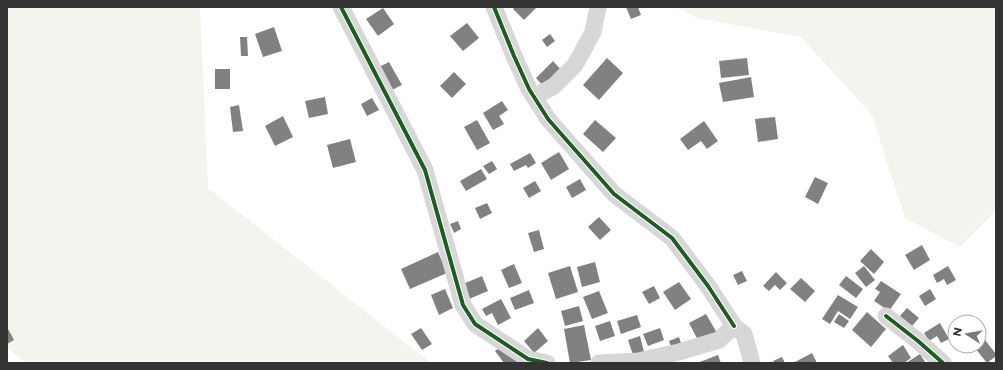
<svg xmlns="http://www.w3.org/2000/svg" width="1003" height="370" font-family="Montserrat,sans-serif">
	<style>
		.green { fill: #f1f5ed }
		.building { fill: #818181 }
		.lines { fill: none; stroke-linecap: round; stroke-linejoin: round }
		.minor { stroke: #d7d7d7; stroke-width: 17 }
		.cycleway-casing { stroke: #fff; stroke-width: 6 }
		.cycleway { stroke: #1b5e20; stroke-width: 4 }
	</style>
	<rect width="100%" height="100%" fill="#fff"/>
	<g class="green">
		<polygon points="7,7 200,7 208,188 431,363 26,363 7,348"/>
		<polygon points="676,7 996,7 996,211 960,247 905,218 872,115 801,37 697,18"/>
	</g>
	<g class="building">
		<polygon points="515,7 537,7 524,20 513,9"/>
		<polygon points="626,7 638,7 641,15 631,19"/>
		<polygon points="383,8 394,24 378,36 366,19"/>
		<polygon points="467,23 479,38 463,51 450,36"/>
		<polygon points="274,27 282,51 263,57 255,34"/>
		<polygon points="550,34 555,41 547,47 542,40"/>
		<polygon points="240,37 247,37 248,56 241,56"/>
		<polygon points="607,58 623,73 599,100 583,85"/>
		<polygon points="747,58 749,75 721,78 719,61"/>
		<polygon points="553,61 562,71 545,88 536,78"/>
		<polygon points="389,62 402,85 392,90 379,67"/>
		<rect x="215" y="69" width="15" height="20"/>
		<polygon points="454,72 466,84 452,98 440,86"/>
		<polygon points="751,77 754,97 723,102 719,83"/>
		<polygon points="325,97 328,114 309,118 305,101"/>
		<polygon points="372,98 379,110 367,116 361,104"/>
		<polygon points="502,101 508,110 499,116 504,124 493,130 483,113"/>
		<polygon points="239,105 243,131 233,132 230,107"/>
		<polygon points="283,116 293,137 275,146 265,126"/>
		<polygon points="775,117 778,139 758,142 755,119"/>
		<polygon points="477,120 490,143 477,150 464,127"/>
		<polygon points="595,120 616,138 603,152 583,134"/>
		<polygon points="704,121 718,141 707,149 701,141 688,150 680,139"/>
		<polygon points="350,139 356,162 333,168 327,145"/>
		<polygon points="559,152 569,169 551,180 541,163"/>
		<polygon points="530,153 536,163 528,168 526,165 514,171 510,164"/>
		<polygon points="492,161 497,169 489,174 483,166"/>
		<polygon points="481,169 487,179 466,191 460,181"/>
		<polygon points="815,177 828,183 818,204 805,197"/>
		<polygon points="580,179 586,190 572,198 566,187"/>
		<polygon points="535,181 541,191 529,198 523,188"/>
		<polygon points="487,203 492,213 480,219 475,208"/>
		<polygon points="599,217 611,230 600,240 588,227"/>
		<polygon points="458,221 461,229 454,233 450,224"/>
		<polygon points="539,230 544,249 534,252 528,233"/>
		<polygon points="922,245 930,260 914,270 905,255"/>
		<polygon points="871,249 884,262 874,274 860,261"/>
		<polygon points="438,252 447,273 410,289 401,269"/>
		<polygon points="595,262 600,282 582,287 577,267"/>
		<polygon points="514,264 522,283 509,288 501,270"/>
		<polygon points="570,266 578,292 556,299 548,273"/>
		<polygon points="864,266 875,280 866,287 855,273"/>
		<polygon points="948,266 956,280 947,285 944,279 937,283 933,275"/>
		<polygon points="742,271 747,281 738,285 733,275"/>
		<polygon points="776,272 787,283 780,290 775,285 769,291 763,286"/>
		<polygon points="482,276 488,291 469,299 463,284"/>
		<polygon points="846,276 863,289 856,298 839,285"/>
		<polygon points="801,278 815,291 805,302 790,289"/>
		<polygon points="881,281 901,294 889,311 874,301 880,292 875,289"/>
		<polygon points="679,282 691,299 675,310 663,292"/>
		<polygon points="654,286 660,298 649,304 642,292"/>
		<polygon points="445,289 453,308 439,315 431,295"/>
		<polygon points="930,289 936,299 925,306 919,296"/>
		<polygon points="529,290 534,303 515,310 510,298"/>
		<polygon points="599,291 608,313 592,319 583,297"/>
		<polygon points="838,295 858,307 850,319 838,311 830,324 822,319"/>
		<polygon points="501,299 511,318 498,325 492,313 486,316 482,309"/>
		<polygon points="579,306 583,321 565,326 561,311"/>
		<polygon points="907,308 919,318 912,326 900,316"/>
		<polygon points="867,312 886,329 871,347 852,330"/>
		<polygon points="706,314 717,333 699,342 689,323"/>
		<polygon points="839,314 849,321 844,328 834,322"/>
		<polygon points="637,315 641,327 621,334 617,321"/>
		<polygon points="610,321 615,336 600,341 595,326"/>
		<polygon points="940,323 949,339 941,343 937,336 929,341 924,333"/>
		<polygon points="584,325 591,360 570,363 564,329"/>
		<polygon points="7,327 14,340 7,344"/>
		<polygon points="421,328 432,344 422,350 411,334"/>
		<polygon points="538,328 548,341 534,353 524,341"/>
		<polygon points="660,328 664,340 648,346 643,334"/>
		<polygon points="640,336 644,352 633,355 628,340"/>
		<polygon points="679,337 682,346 672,349 669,341"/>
		<polygon points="985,340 996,354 996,356 987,363 975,348"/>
		<polygon points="505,344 518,362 516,363 504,363 495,351"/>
		<polygon points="903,345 911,358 904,363 893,363 888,356"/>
		<polygon points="812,353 817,363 793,363"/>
		<polygon points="920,354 925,362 923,363 906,363"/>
		<polygon points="718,355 721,363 697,363"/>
		<polygon points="782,357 785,363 774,363 773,361"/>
	</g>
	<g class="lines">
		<g class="minor">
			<polyline points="341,7 425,170 463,305 475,324 528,359 547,363"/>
			<polyline points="494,7 514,56 529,89 548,119 614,194 672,238 708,286 734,326"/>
			<polyline points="534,97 554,86 575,65 593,32 598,7"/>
			<polyline points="886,316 918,341 943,363"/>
			<polyline points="599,363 638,361 679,352 719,340 734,326 744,334 752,363"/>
		</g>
		<defs>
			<g id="cycleway">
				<polyline points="341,7 425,170 463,305 475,324 528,359 547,363"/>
				<polyline points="494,7 514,56 529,89 548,119 614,194 672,238 708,286 734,326"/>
				<polyline points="886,316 918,341 943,363"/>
			</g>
		</defs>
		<use href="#cycleway" class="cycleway-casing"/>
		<use href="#cycleway" class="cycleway"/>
	</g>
	<rect width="1003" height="370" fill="none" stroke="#333333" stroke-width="16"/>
	<g transform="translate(967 334) rotate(282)"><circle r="19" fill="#ffffff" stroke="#adadad"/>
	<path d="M0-3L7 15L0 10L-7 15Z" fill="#7a7a7a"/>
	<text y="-6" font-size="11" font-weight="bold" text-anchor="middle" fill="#333333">N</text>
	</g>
</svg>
